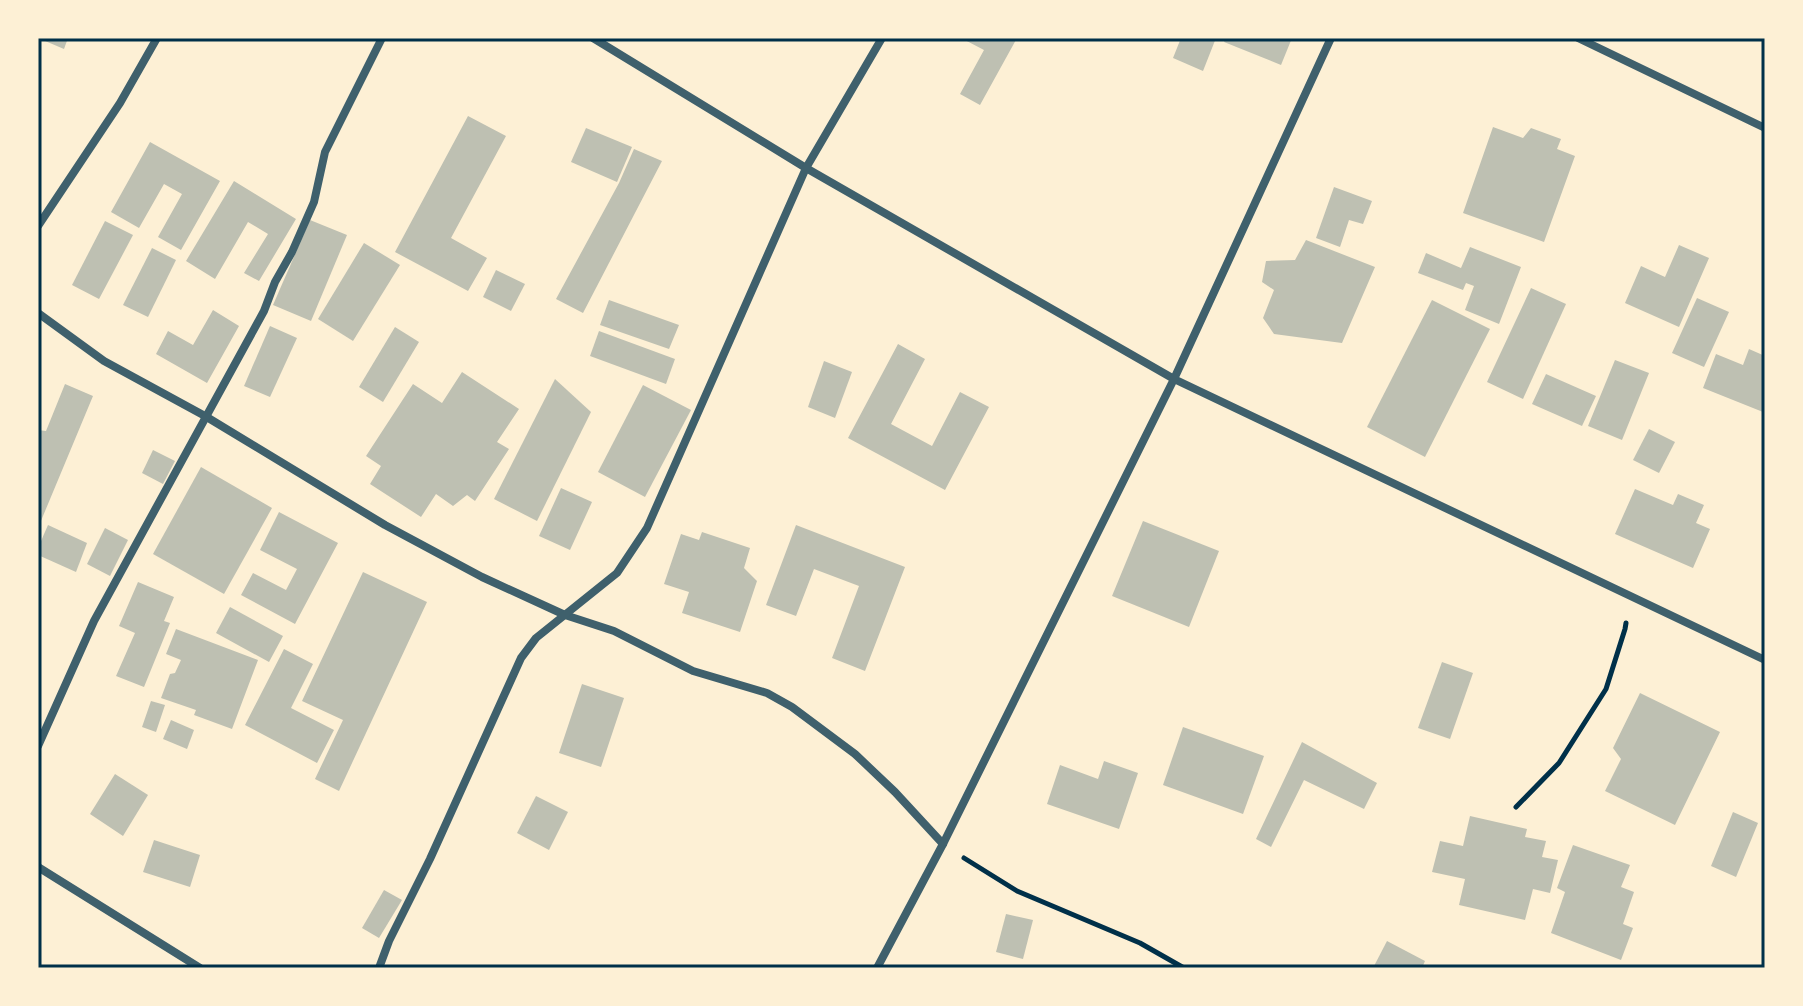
<svg xmlns="http://www.w3.org/2000/svg" width="1803" height="1006" font-family="Helvetica,sans-serif">
	<style>
		.building { fill: #bec0b2 }
		.lines { fill: none; stroke-linecap: round; stroke-linejoin: round }
		.path { stroke: #003049; stroke-width: 5 }
		.minor { stroke: #3f606c; stroke-width: 8 }
		.neatline { fill: none; stroke: #003049; stroke-width: 3 }
	</style>
	<rect width="100%" height="100%" fill="#fdf0d5"/>
	<g class="building">
		<polygon points="38,38 68,38 64,49"/>
		<polygon points="961,38 1017,38 980,105 960,94 984,50"/>
		<polygon points="1181,38 1216,38 1203,71 1173,58"/>
		<polygon points="1226,38 1292,38 1281,65 1224,42"/>
		<polygon points="468,116 506,136 451,238 487,258 468,291 395,252"/>
		<polygon points="1493,127 1523,138 1531,128 1561,139 1557,149 1575,156 1544,242 1463,213"/>
		<polygon points="586,128 632,147 617,182 571,162"/>
		<polygon points="150,142 220,181 181,250 158,237 182,194 164,184 139,228 111,212"/>
		<polygon points="634,149 662,161 583,313 556,299 619,183"/>
		<polygon points="234,181 296,219 259,281 244,273 268,234 248,222 215,279 186,261"/>
		<polygon points="1334,187 1372,201 1363,224 1349,220 1340,247 1316,238"/>
		<polygon points="310,220 347,235 311,321 273,305"/>
		<polygon points="105,221 133,235 99,299 72,285"/>
		<polygon points="1306,240 1375,267 1342,343 1274,334 1263,318 1274,290 1262,282 1266,261 1295,260"/>
		<polygon points="364,243 400,265 353,341 318,319"/>
		<polygon points="1679,245 1709,258 1679,327 1625,303 1641,266 1665,277"/>
		<polygon points="1470,247 1521,267 1499,324 1465,310 1474,286 1466,283 1463,290 1418,273 1426,253 1461,268"/>
		<polygon points="152,248 176,260 148,317 123,305"/>
		<polygon points="496,270 525,284 511,311 483,297"/>
		<polygon points="1531,288 1566,304 1523,399 1487,382"/>
		<polygon points="1697,298 1729,312 1704,367 1672,353"/>
		<polygon points="609,300 679,325 669,349 600,325"/>
		<polygon points="1432,300 1490,329 1425,457 1367,427"/>
		<polygon points="213,310 239,326 207,383 156,354 168,331 193,345"/>
		<polygon points="270,326 297,338 270,397 244,386"/>
		<polygon points="395,327 419,342 383,402 359,387"/>
		<polygon points="599,331 675,359 666,384 590,356"/>
		<polygon points="898,344 925,359 891,424 932,446 960,392 989,407 945,490 848,438"/>
		<polygon points="1749,349 1765,356 1765,407 1763,412 1703,388 1716,354 1743,365"/>
		<polygon points="1615,360 1649,373 1622,440 1588,426"/>
		<polygon points="824,361 852,372 835,418 808,407"/>
		<polygon points="462,372 519,409 497,442 509,449 475,501 467,495 453,506 436,494 421,517 370,484 381,466 366,456 413,384 442,403"/>
		<polygon points="1546,374 1596,396 1582,426 1532,404"/>
		<polygon points="555,379 591,412 537,521 494,499"/>
		<polygon points="65,384 93,396 38,528 38,430 46,431"/>
		<polygon points="643,385 691,410 645,497 598,472"/>
		<polygon points="1649,429 1675,442 1659,473 1633,460"/>
		<polygon points="153,450 175,461 163,484 142,473"/>
		<polygon points="201,467 272,508 224,594 153,554"/>
		<polygon points="561,488 592,502 570,550 539,536"/>
		<polygon points="1635,489 1673,505 1678,494 1704,505 1696,523 1710,529 1693,568 1615,534"/>
		<polygon points="279,512 338,543 295,624 241,595 253,573 286,590 297,569 260,550"/>
		<polygon points="1143,521 1219,551 1189,627 1112,596"/>
		<polygon points="48,525 87,543 76,572 38,555 38,548"/>
		<polygon points="796,525 905,567 865,671 832,658 859,586 814,569 796,616 766,605"/>
		<polygon points="105,528 128,540 110,576 87,564"/>
		<polygon points="702,532 750,548 744,568 757,581 740,632 682,613 689,592 664,584 681,534 699,540"/>
		<polygon points="363,572 427,602 339,791 315,779 343,720 302,701"/>
		<polygon points="138,582 174,597 164,621 170,623 144,687 116,676 135,633 119,626"/>
		<polygon points="230,607 283,636 269,662 216,633"/>
		<polygon points="176,629 258,660 232,729 194,715 196,710 161,698 170,674 175,673 181,660 166,654"/>
		<polygon points="284,649 313,664 291,708 334,730 317,763 245,725"/>
		<polygon points="1442,662 1473,673 1450,739 1418,728"/>
		<polygon points="582,684 624,698 601,767 559,753"/>
		<polygon points="1640,693 1720,732 1675,825 1605,791 1621,759 1613,748"/>
		<polygon points="151,701 165,705 156,732 142,727"/>
		<polygon points="171,720 194,730 187,749 163,739"/>
		<polygon points="1183,727 1264,756 1243,814 1163,785"/>
		<polygon points="1302,742 1377,783 1364,809 1304,780 1271,847 1256,839"/>
		<polygon points="1104,761 1138,773 1119,829 1047,804 1060,765 1098,779"/>
		<polygon points="115,774 148,795 123,836 90,814"/>
		<polygon points="536,796 568,812 549,850 517,833"/>
		<polygon points="1733,812 1758,823 1736,877 1711,866"/>
		<polygon points="1470,816 1527,829 1525,837 1546,841 1542,857 1558,860 1550,893 1533,889 1525,920 1459,905 1465,879 1432,872 1440,841 1463,846"/>
		<polygon points="154,840 200,855 190,887 143,872"/>
		<polygon points="1573,845 1630,865 1621,887 1634,892 1623,924 1633,928 1621,960 1551,933 1565,892 1557,888"/>
		<polygon points="384,890 402,900 379,938 362,928"/>
		<polygon points="1006,914 1033,920 1023,959 996,952"/>
		<polygon points="1387,941 1425,961 1422,968 1373,968"/>
	</g>
	<g class="lines">
		<g class="path">
			<polyline points="1516,807 1559,763 1606,689 1625,629 1626,623"/>
			<polyline points="964,858 1017,891 1140,943 1184,968"/>
		</g>
		<g class="minor">
			<polyline points="593,38 806,168 1174,379 1765,660"/>
			<polyline points="1578,38 1765,128"/>
			<polyline points="38,226 120,103 157,38"/>
			<polyline points="38,313 104,361 205,416 385,525 482,577 565,615 614,631 693,671 767,693 792,707 855,754 895,792 943,844"/>
			<polyline points="38,746 94,621 264,311 275,282 292,252 314,202 325,152 382,38"/>
			<polyline points="38,867 200,968"/>
			<polyline points="379,968 389,941 430,859 521,658 536,638 617,573 647,528 806,168 882,38"/>
			<polyline points="877,968 943,844 1174,379 1331,38"/>
		</g>
	</g>
	<rect width="1803" height="1006" fill="none" stroke="#fdf0d5" stroke-width="80"/>
	<rect x="40" y="40" width="1723" height="926" class="neatline"/>
</svg>
